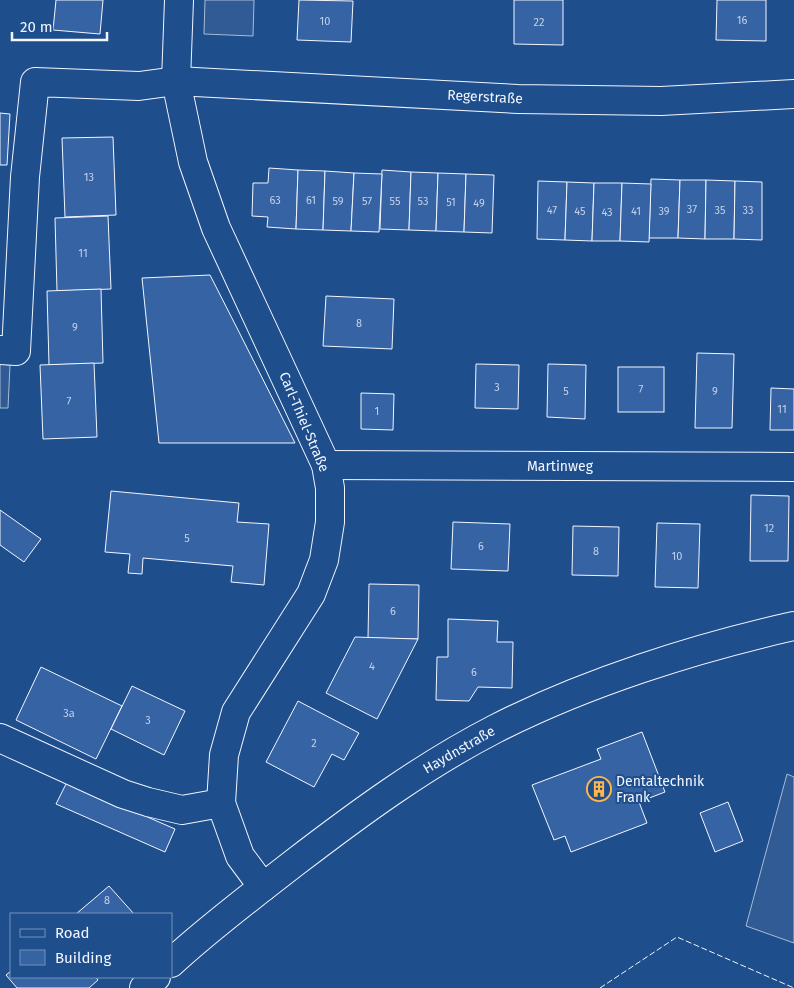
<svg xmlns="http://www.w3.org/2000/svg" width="794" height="988" font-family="'Fira Sans',sans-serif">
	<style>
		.parking { fill: #305b95; stroke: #a8bbd7 }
		.building { fill: #3563a3; stroke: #f2f6ff }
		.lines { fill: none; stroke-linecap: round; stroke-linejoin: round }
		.minor-casing { stroke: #f2f6ff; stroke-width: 30 }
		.minor { stroke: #1f4e8c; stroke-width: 28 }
		.fence { stroke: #f2f6ff; stroke-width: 1; stroke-dasharray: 6 2.5; stroke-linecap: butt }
		.labels { text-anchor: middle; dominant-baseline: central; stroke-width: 4; stroke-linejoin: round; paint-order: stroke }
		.number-label { font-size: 11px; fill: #c3d1e8 }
		.street-label { font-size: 14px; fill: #f2f6ff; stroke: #1f4e8c }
		.poi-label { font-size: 14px; fill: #f2f6ff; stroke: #1f4e8c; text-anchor: start }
	</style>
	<rect width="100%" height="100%" fill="#1f4e8c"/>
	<g class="parking">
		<polygon points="205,0 254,0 253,36 204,34"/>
		<polygon points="0,364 10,365 8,408 0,408"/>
		<polygon points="787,774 794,777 794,943 746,926"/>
	</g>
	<g class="building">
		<polygon points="56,0 103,0 100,34 53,30"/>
		<polygon points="299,0 353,1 351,42 297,40"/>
		<polygon points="514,0 563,0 563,45 514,44"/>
		<polygon points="717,0 766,0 766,41 716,40"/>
		<polygon points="0,113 10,114 7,165 0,165"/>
		<polygon points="113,137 116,215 65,217 62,138"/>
		<polygon points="269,168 298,170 296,229 267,227 268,217 252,216 253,183 268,183"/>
		<polygon points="298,170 325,171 323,230 296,229"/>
		<polygon points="382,170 411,172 409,230 380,229"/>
		<polygon points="325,171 354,173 351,231 323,230"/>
		<polygon points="411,172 438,173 436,231 409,230"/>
		<polygon points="354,173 382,174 379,232 351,231"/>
		<polygon points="438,173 466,174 464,232 436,231"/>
		<polygon points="466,174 494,175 492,233 464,232"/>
		<polygon points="651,179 680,180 678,238 649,238"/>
		<polygon points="680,180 706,180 705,239 678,238"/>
		<polygon points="706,180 735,181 734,239 705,239"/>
		<polygon points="538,181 567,182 565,240 537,239"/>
		<polygon points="735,181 762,182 762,240 734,239"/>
		<polygon points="567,182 594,183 592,241 565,240"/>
		<polygon points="594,183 622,183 620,241 592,241"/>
		<polygon points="622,183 651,184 649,242 620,241"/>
		<polygon points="108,216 111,289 57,291 55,218"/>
		<polygon points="210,275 237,328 295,443 159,443 142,278"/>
		<polygon points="101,289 103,363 49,365 47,291"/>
		<polygon points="326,296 394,299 392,349 323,346"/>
		<polygon points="697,353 734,354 732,428 695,428"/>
		<polygon points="94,363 97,437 43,439 40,365"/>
		<polygon points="476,364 519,365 518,409 475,408"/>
		<polygon points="548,364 586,365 585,419 547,417"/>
		<rect x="618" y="367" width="46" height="45"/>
		<polygon points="771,388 794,389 794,430 770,430"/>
		<polygon points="361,393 394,394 393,430 361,429"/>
		<polygon points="111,491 239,503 237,522 269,524 264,585 231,582 233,566 143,558 142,574 128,573 130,554 105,552"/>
		<polygon points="751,495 789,496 788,561 750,561"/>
		<polygon points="0,510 41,539 24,562 0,545"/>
		<polygon points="453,522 510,524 508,571 451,569"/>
		<polygon points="657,523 700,524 698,588 655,587"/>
		<polygon points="573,526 619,527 618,576 572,575"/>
		<polygon points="369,584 419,585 418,639 368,638"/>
		<polygon points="448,619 498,621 497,642 513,642 512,688 478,687 469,701 436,700 437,657 448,657"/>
		<polygon points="355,637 418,639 377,719 326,693"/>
		<polygon points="41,667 122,706 96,759 16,720"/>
		<polygon points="132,686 185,711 164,755 111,729"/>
		<polygon points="298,701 359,733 344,760 332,754 314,787 266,762"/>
		<polygon points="642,732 665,792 639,802 647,823 571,852 565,836 554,840 532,785 601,759 597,749"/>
		<polygon points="67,782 175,829 165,852 56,804"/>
		<polygon points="728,802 743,841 715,852 700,813"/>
		<polygon points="109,886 134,914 76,914"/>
		<polygon points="11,971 11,977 96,977 98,980 89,988 17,988 6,975"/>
	</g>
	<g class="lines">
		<defs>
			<g id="minor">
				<polyline points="179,0 176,81 193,162 216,228 326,465 330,488 330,522 324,560 311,594 236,712 224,755 221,803 240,856 263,887"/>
				<polyline points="0,350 16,351 25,177 35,82 139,86 176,81 518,99 661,101 794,94"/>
				<polyline points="326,465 794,467"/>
				<polyline points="0,738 123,794 148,802 182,810 221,803"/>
				<path d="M171,963c39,-36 82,-68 123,-100 64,-49 129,-97 201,-134 90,-46 200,-81 299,-103"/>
				<polyline points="144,988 156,977"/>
			</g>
		</defs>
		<use href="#minor" class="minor-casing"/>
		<use href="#minor" class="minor"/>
		<polyline class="fence" points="600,988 677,937 794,988"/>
	</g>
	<defs>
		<symbol id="building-ring" viewBox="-11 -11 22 22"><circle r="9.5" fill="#1f4e8c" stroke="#ffb74d" stroke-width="1.5"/><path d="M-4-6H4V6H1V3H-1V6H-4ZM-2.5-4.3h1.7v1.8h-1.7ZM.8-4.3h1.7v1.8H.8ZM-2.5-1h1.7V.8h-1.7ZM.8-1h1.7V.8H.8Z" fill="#ffb74d"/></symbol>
	</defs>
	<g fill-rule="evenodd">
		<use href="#building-ring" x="585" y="775" width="28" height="28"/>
	</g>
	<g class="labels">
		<g class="number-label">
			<text x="742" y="20">16</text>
			<text x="325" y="21">10</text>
			<text x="539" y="22">22</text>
			<text x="89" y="177">13</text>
			<text x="275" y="200">63</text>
			<text x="311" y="200">61</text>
			<text x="338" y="201">59</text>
			<text x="367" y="201">57</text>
			<text x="395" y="201">55</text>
			<text x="423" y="201">53</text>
			<text x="451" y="202">51</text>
			<text x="479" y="203">49</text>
			<text x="692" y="209">37</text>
			<text x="552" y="210">47</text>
			<text x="720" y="210">35</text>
			<text x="748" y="210">33</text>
			<text x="580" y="211">45</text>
			<text x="636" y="211">41</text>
			<text x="664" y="211">39</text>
			<text x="607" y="212">43</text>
			<text x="83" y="253">11</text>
			<text x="359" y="323">8</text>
			<text x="75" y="327">9</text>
			<text x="497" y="387">3</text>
			<text x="641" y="389">7</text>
			<text x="566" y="391">5</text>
			<text x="715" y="391">9</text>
			<text x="69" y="401">7</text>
			<text x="782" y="409">11</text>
			<text x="377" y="411">1</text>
			<text x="769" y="528">12</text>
			<text x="187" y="538">5</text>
			<text x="481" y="546">6</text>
			<text x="596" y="551">8</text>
			<text x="677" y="556">10</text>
			<text x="393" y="611">6</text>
			<text x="372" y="666">4</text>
			<text x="474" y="672">6</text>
			<text x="69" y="713">3a</text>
			<text x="148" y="720">3</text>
			<text x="314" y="743">2</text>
			<text x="107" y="900">8</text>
		</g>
		<g class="street-label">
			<text transform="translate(485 97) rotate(3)">Regerstraße</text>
			<text transform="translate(304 422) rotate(67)">Carl-Thiel-Straße</text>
			<text x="560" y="466">Martinweg</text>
			<text transform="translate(459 750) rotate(-30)">Haydnstraße</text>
		</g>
		<g class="poi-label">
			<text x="616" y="781">Dentaltechnik<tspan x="616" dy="16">Frank</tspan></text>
		</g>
	</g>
	<rect x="10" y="913" width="162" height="65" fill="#1f4e8c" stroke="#7391ba"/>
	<rect x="20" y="929" width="25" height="8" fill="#1f4e8c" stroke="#7391ba"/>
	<text x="55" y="938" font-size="15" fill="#f2f6ff">Road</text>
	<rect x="20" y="950" width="25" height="15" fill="#3563a3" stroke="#7391ba"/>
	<text x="55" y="963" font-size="15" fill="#f2f6ff">Building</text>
	<path d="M12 32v8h95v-8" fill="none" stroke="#f2f6ff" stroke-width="2.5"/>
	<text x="20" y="32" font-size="15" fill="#f2f6ff" stroke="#1f4e8c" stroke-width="4" paint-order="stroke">20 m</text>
</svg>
